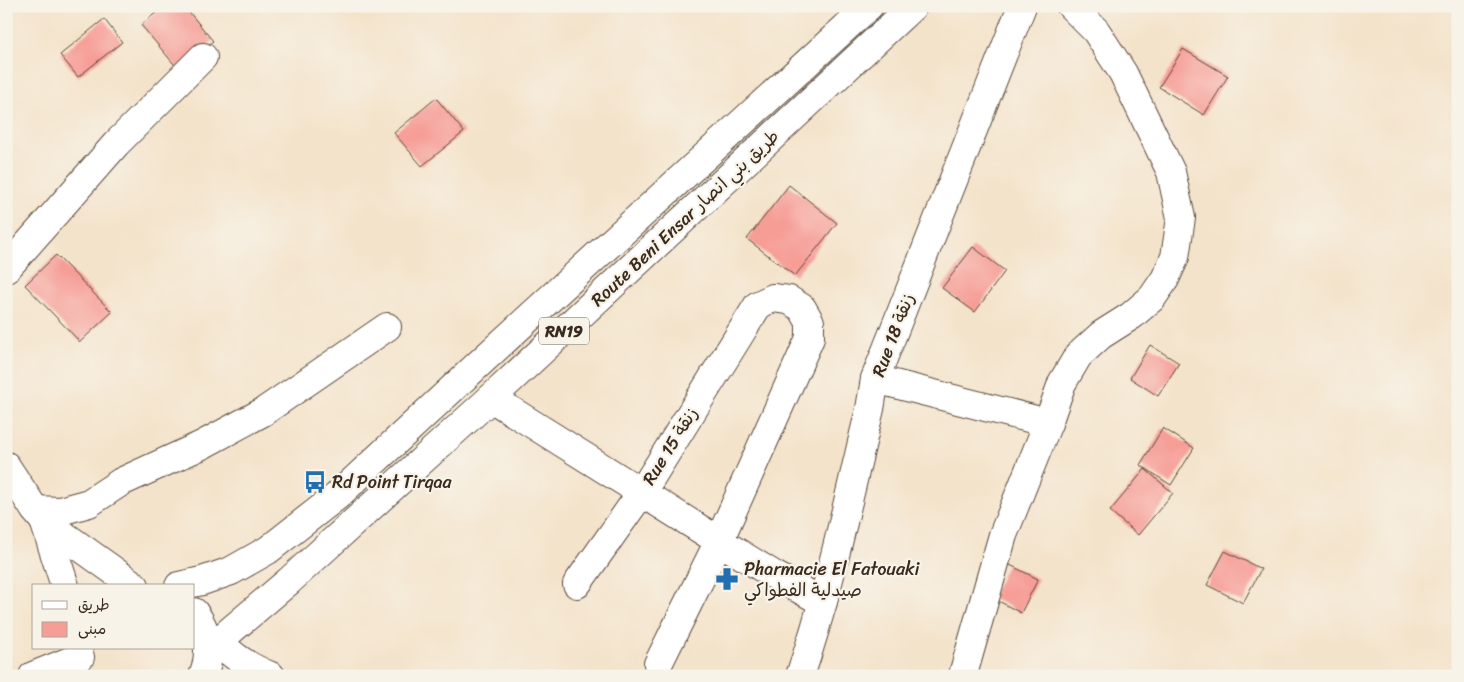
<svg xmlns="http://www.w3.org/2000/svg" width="1464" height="682" font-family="Sriracha,'Playpen Sans Arabic',sans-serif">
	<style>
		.building { fill: #f69d96 }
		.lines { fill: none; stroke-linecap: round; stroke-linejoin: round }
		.minor-casing { stroke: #574638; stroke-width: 30 }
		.highway-casing { stroke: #574638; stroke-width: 30 }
		.minor { stroke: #fff; stroke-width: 28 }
		.highway { stroke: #fff; stroke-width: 28 }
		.labels { text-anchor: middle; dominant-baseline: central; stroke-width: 4.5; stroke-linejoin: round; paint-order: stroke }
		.shield { fill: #f7f3e8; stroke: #73665b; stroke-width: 1 }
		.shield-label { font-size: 16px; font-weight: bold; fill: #3b2a1e }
		.street-label { font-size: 18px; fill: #3b2a1e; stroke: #f7f3e8 }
		.poi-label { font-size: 18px; fill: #3b2a1e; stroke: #f7f3e8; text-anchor: start }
	</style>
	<rect width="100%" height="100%" fill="#f7f3e8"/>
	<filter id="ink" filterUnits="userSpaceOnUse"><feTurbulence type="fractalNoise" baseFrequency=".02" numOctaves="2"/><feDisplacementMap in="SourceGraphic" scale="10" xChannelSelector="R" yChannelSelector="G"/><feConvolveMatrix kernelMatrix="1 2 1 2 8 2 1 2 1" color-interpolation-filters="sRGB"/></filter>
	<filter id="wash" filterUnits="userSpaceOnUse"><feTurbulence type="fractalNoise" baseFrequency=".0096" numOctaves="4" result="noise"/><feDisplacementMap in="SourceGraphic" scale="20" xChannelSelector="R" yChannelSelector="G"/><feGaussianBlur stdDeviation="1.12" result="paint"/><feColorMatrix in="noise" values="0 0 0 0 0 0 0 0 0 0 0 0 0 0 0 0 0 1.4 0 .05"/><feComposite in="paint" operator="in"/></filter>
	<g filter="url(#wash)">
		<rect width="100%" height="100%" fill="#f4e3cb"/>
		<g id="blocks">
			<g class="building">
				<polygon points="164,6 184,6 213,41 179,70 141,25"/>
				<polygon points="104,19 122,42 78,77 60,55"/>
				<polygon points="1183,49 1228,76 1204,115 1159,87"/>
				<polygon points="436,98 464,132 422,166 394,133"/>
				<polygon points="789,185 837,223 795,276 747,239"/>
				<polygon points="973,247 1005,271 975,312 942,288"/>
				<polygon points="56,255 112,312 80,342 25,285"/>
				<polygon points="1150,345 1179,363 1158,396 1130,378"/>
				<polygon points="1163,428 1194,448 1171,485 1140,465"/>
				<polygon points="1145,469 1173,493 1138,535 1110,511"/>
				<polygon points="1225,551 1261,569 1243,603 1207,585"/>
				<polygon points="1008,564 1038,579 1021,613 991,597"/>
			</g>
		</g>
	</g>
	<g filter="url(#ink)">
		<use href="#blocks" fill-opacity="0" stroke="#574638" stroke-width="1"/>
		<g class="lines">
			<defs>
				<g id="minor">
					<polyline points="6,269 116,144 203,57"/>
					<polyline points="875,379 1048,423 1003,535 964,671"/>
					<polyline points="491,398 719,541 774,575 823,602"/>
					<polyline points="1048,423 1062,383 1078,356 1101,335 1131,316 1152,298 1165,279 1175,257 1181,218 1171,172 1123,73 1096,31 1071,6"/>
					<polyline points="6,466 35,510 44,521 135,586"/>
					<polyline points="35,510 60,511 89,503 121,482 202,445 263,412 387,327"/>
					<polyline points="44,521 65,586"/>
					<polyline points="577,584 642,492 758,305 773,298 789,300 802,308 810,322 810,338 719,541 658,664"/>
					<path d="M218,641c16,17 32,27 53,35"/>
					<path d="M800,676c30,-87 48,-178 70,-267l5,-30 147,-373"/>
				</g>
				<g id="highway">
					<polyline points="179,586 202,581 231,571 268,550 337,496 483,360 869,6"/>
					<path d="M194,612c14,19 18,42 9,64"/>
					<polyline points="209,649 289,581 491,398 913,6"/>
					<polyline points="33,676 80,657"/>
				</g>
			</defs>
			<use href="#minor" class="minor-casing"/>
			<use href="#highway" class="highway-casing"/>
			<use href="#minor" class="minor"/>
			<use href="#highway" class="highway"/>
		</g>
	</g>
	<defs>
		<symbol id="bus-bare" viewBox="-9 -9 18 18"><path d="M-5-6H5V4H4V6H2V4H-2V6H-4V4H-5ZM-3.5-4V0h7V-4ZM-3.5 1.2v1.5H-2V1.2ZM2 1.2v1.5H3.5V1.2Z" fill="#1f6fb2" stroke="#f7f3e8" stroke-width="2.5" paint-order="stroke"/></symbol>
		<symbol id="pharmacy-bare" viewBox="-9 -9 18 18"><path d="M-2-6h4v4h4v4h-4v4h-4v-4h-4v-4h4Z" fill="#1f6fb2" stroke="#f7f3e8" stroke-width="2.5" paint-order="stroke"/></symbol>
	</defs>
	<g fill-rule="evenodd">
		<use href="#bus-bare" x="299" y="466" width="32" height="32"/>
		<use href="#pharmacy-bare" x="711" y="563" width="32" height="32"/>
	</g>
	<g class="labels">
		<rect class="shield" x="539" y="317.5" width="50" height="27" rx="4"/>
		<g class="shield-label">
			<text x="564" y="331">RN19</text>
		</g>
		<g class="street-label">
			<text transform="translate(685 218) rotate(-43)">Route Beni Ensar طريق بني انصار</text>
			<text transform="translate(893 335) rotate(-69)">Rue 18 زنقة</text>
			<text transform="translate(670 446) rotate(-58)">Rue 15 زنقة</text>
		</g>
		<g class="poi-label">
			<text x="332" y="482">Rd Point Tirqaa</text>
			<text x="744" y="569">Pharmacie El Fatouaki<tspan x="744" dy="21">صيدلية الفطواكي</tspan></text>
		</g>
	</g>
	<rect width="1464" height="682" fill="none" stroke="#f7f3e8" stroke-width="25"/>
	<rect x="32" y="584" width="162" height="65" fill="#f7f3e8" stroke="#aca397"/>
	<rect x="42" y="601" width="25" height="8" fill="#ffffff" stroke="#aca397"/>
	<text x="78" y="610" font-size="15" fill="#3b2a1e">طريق</text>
	<rect x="42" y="622" width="25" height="15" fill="#f69d96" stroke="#aca397"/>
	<text x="78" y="634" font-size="15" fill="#3b2a1e">مبنى</text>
</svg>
